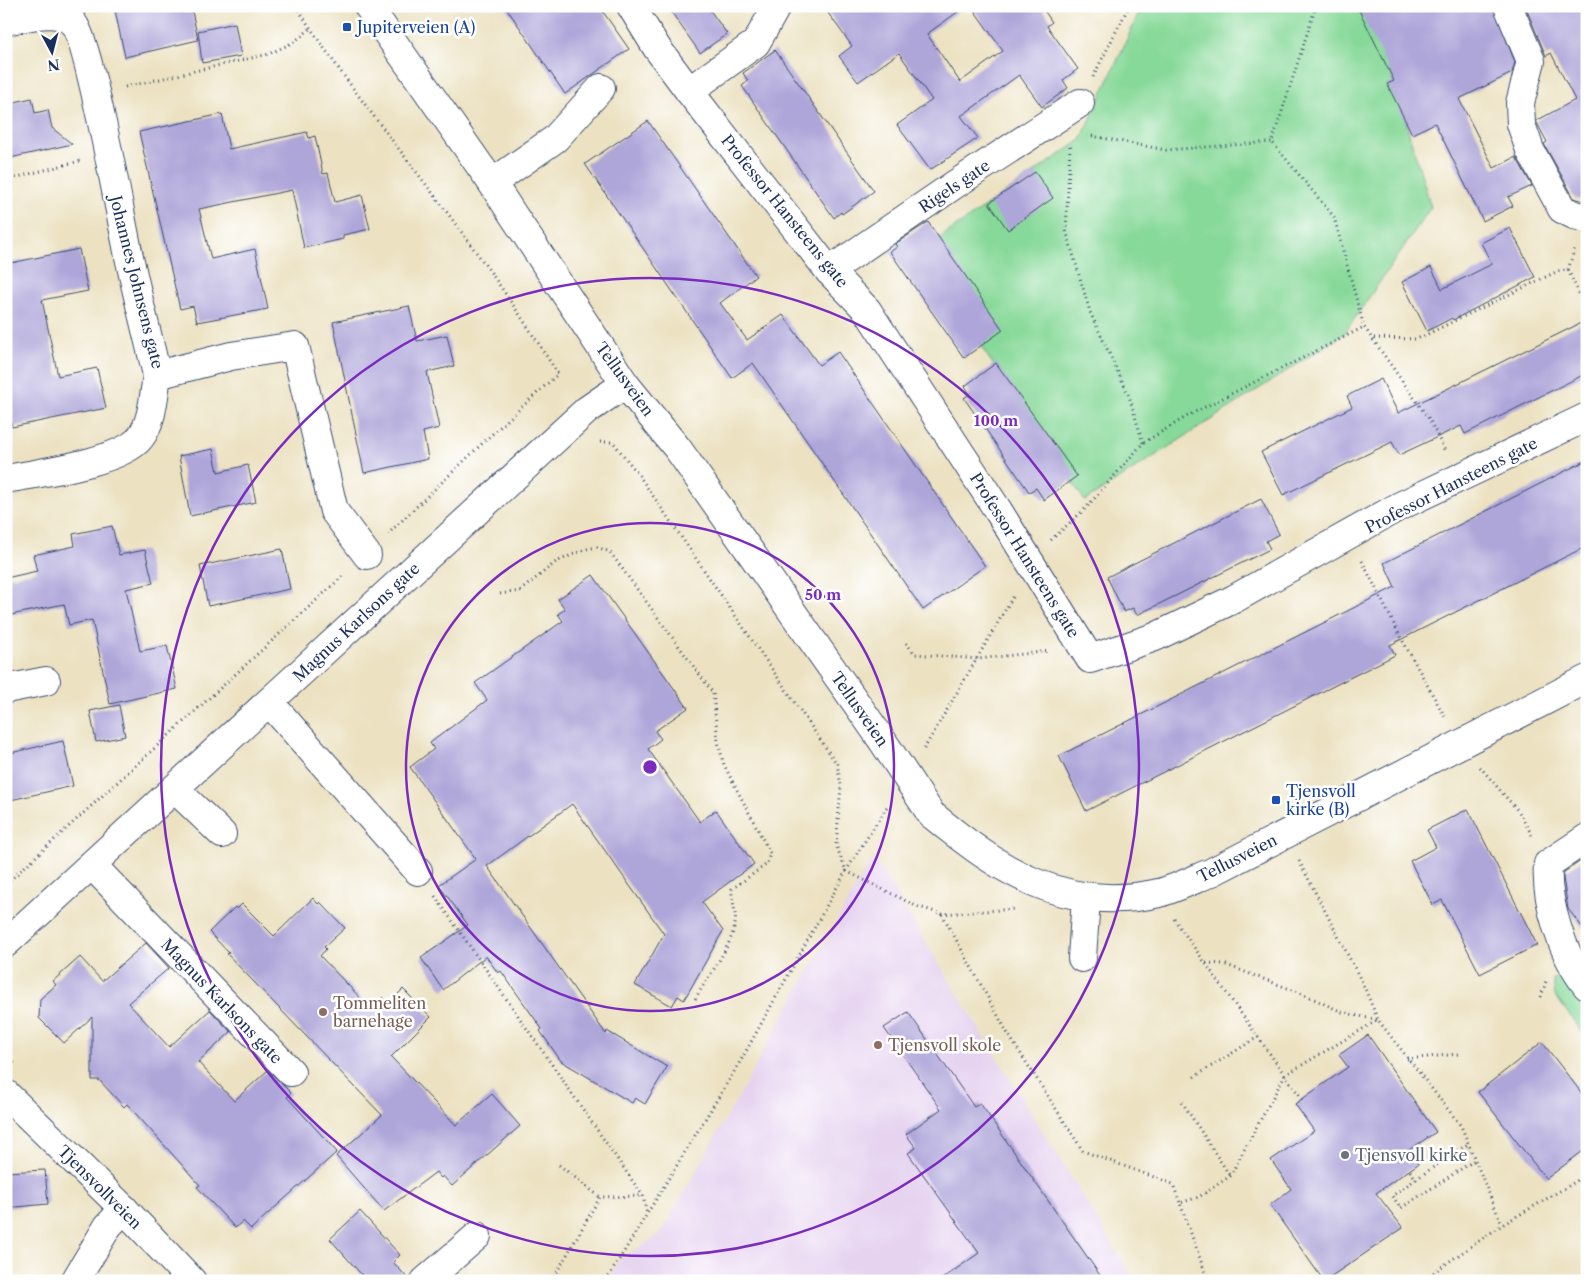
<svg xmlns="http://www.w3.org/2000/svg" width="1593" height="1287" font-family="'Libre Caslon Text',serif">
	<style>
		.built { fill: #e6d3f0 }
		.green { fill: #87d999; stroke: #51847c }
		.building { fill: #aea5d9 }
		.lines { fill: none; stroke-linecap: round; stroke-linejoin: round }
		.minor-casing { stroke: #3a4a6d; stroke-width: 30 }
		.path { stroke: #3a4a6d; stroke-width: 3; stroke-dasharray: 1 4; stroke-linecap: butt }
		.minor { stroke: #fff; stroke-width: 28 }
		.minor-bridge-casing { stroke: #3a4a6d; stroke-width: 30; stroke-linecap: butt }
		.minor-bridge { stroke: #fff; stroke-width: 28 }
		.ring { fill: none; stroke: #7b2cbf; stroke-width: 2.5 }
		.transit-dot { fill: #1a4fb4; stroke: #fff; stroke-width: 2 }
		.education-dot { fill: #8d6e63; stroke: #fff; stroke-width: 2 }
		.worship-dot { fill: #6b7280; stroke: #fff; stroke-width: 2 }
		.labels { text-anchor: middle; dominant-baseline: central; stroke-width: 5; stroke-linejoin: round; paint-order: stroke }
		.transit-label { font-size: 16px; fill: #164399; stroke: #fff; text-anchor: start }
		.street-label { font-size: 16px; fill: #1b2f5e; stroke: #fff }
		.education-label { font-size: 16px; fill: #785e54; stroke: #fff; text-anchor: start }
		.worship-label { font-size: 16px; fill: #5b616d; stroke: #fff; text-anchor: start }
		.centre { fill: #7b2cbf; stroke: #fff; stroke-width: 2.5 }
		.ring-label { font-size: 15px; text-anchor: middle; font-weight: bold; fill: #7b2cbf; stroke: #fff; stroke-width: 5; stroke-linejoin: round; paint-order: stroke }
	</style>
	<rect width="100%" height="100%" fill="#fff"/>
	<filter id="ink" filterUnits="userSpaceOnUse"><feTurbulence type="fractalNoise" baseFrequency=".02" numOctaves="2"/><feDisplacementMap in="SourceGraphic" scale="10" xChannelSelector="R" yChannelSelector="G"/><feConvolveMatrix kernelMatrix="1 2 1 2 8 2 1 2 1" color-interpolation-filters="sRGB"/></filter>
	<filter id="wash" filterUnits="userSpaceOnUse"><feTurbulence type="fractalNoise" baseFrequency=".0096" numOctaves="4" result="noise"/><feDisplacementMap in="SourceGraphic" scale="20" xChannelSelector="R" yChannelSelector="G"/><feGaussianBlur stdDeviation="1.12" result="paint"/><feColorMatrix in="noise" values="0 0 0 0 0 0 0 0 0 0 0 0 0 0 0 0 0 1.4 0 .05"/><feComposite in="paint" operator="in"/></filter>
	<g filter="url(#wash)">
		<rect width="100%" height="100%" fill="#ece2c2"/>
		<polygon class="built" points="873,857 1135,1281 608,1281 619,1260 661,1234"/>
		<g class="green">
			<polygon points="1142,6 1371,6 1431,207 1344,334 1085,501 918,253 1081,140"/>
			<polygon points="1565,971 1587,1001 1587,1038 1555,996 1553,979"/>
		</g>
		<g id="blocks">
			<g class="building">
				<polygon points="114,6 191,6 198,40 125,57"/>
				<polygon points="505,6 599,6 629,49 565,94"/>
				<polygon points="667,6 707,6 727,34 700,53"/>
				<polygon points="823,6 966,6 927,34 960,82 1003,51 971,6 1041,6 1052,22 1047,26 1078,69 1063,80 1068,88 1042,107 1019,75 961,116 978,138 930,170 897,125 932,100 899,53 858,82 839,56 852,46"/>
				<polygon points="1357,6 1493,6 1515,62 1512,73 1459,99 1494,168 1516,157 1532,186 1508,197 1513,206 1483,221 1435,123 1412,134 1387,84 1394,81"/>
				<polygon points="1525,6 1587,6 1587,202 1574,198 1544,144 1547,142 1536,121 1575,100 1551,53 1546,56"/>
				<polygon points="235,23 241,56 202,63 198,31"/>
				<polygon points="775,50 874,191 842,214 841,212 834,218 742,86 748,81 743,73"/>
				<polygon points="32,98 35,113 48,110 52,128 72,144 6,159 6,104"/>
				<polygon points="222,114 229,149 307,132 309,138 315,136 323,174 328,173 335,202 362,195 370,229 343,235 343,239 304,248 292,190 199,209 211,259 255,249 268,309 197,322 193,306 180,309 139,132"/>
				<polygon points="648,121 756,276 720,303 747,340 783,315 819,365 838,352 985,566 923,610 753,363 732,378 585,164"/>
				<polygon points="1035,172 1053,198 1008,230 989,203"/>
				<polygon points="928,222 1003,330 964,358 890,252 897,247 895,244"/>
				<polygon points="1510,228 1535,277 1453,320 1452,318 1427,331 1402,282 1431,267 1442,289 1492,264 1481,243"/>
				<polygon points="79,249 88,291 42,300 58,376 97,368 106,408 12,427 6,401 6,264"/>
				<polygon points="409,306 417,341 447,335 454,366 427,372 439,428 423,432 428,459 364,473 333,322"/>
				<polygon points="1587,320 1587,373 1465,434 1461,426 1399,455 1392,442 1283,495 1261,452 1352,407 1347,396 1381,379 1398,413"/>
				<polygon points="996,363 1077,476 1044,500 1036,488 1029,492 964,398 970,394 965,386"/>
				<polygon points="213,449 218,472 248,465 256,502 190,516 179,456"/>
				<polygon points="1587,460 1587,546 1390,645 1395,655 1086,811 1059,756 1395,587 1384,563"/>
				<polygon points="1261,499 1279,534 1266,541 1270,549 1137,615 1133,608 1124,612 1107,577"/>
				<polygon points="112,526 119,555 145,550 153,583 126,589 140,651 167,646 177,689 110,704 92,620 69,625 64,604 6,616 6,578 37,571 33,555 75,546 73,534"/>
				<polygon points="282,549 290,589 208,606 200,566"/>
				<polygon points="593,575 688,708 655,731 661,739 648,749 700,822 716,810 754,864 702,902 723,931 684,1000 678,996 672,1006 635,985 664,934 572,804 487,866 606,1034 607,1031 667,1067 645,1104 635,1098 632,1103 561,1061 540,1031 542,1029 501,971 498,973 486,956 443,990 421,958 468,925 439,885 476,859 410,767 434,749 430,743 487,700 475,683 563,621 558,614 565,609 558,599"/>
				<polygon points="119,705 125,736 96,742 90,711"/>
				<polygon points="63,741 73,786 6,801 6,754"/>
				<polygon points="1468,809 1537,945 1480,974 1442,900 1433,905 1410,861 1436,847 1427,830"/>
				<polygon points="1587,857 1587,933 1568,909 1563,878 1564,872"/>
				<polygon points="313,898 318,904 320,902 345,928 324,947 326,949 320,956 371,1009 383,997 389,1003 403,989 431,1017 391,1057 456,1125 492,1094 520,1126 452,1186 443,1176 441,1178 436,1172 384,1211 336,1156 382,1115 227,954 229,953 209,932 235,907 237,909 242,904 274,936"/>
				<polygon points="146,943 169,968 128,1003 169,1047 210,1010 231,1032 198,1062 234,1101 268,1070 291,1093 287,1097 337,1152 251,1229 243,1221 235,1228 197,1187 200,1185 127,1104 124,1107 99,1080 92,1080 92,1017 64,1043 39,1018 40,999 56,985 53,981 80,957 102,981"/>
				<polygon points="908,1012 974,1107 980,1103 1104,1281 939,1281 979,1253 908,1153 916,1148 906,1134 941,1109 884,1028"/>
				<polygon points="1368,1035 1436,1132 1409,1150 1418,1164 1376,1193 1403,1228 1324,1281 1270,1205 1291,1189 1271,1160 1314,1131 1295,1104 1348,1067 1339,1055"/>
				<polygon points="1542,1042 1587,1100 1587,1148 1546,1179 1478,1092"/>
				<polygon points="45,1170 48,1204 6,1208 6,1172"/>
				<polygon points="360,1211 400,1255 393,1262 410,1281 367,1281 330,1239"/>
			</g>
		</g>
	</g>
	<g filter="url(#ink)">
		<use href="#blocks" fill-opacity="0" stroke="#3a4a6d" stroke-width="1"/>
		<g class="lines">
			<defs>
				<g id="minor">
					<polyline points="368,6 492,183 625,384 678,449 880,737"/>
					<polyline points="631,6 657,48 689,91 829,271 867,310 999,512 1090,659 1155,637 1234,599 1398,507 1587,417"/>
					<polyline points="1508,6 1531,61 1520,103 1521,124 1530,150 1562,209 1574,215 1587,218"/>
					<path d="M6,21c19,-3 51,-14 66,1 17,15 50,203 58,239 8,38 18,76 27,114l74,-19 64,-10 39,165 33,44"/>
					<polyline points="689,91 756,43 774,11 773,6"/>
					<polyline points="492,183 555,139 601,88"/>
					<polyline points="829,271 954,185 1080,103"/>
					<path d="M6,479c32,-6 115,-17 134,-41 13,-16 14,-45 17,-63"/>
					<polyline points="6,689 46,681"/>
					<polyline points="269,702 418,871"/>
					<polyline points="175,789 222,834"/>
					<path d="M931,814c69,57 134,100 228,79 18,-5 36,-14 53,-21l375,-193"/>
					<path d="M1587,838l-39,26c-3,37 15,93 39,122"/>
					<polyline points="92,865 291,1072"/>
					<polyline points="6,943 587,410 625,384"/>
					<polyline points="1082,958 1086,898"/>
					<polyline points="6,1094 124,1209 192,1281"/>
					<polyline points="75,1281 108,1226 124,1209"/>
					<polyline points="425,1281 477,1236"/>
				</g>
			</defs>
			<use href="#minor" class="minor-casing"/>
			<g class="path">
				<path d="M296,6c50,78 109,149 164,224 35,47 67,95 98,144l-69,63 -101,97"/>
				<polyline points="1316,6 1272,142 1334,217 1364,327 1429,419 1445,451"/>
				<polyline points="1093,77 1129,6"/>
				<polyline points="125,87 269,54 294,42 310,29"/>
				<polyline points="1087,135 1166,150 1272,142"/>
				<polyline points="1070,146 1066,230 1090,312 1129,396 1143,443"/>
				<polyline points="6,180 80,161"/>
				<polyline points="1568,270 1587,310"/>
				<polyline points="1374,338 1417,339 1558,271 1568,270 1575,247"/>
				<polyline points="600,442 613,442 638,474 837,764 841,786 836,845 846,871 916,906 942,914 1015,909"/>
				<polyline points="1051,540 1086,508 1143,443 1191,414 1364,327"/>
				<polyline points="1362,561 1399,634 1445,717"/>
				<path d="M500,594l20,-3 36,-29 30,-13 11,-2 13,5 103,141 5,49 6,23 46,88 -3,11 -35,25c-1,11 5,24 3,35 -4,24 -29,55 -41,77"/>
				<polyline points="906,643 915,654 978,659 1050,651"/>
				<polyline points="924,749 1014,595"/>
				<polyline points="1480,767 1519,812 1533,837"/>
				<polyline points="1299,861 1363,984 1378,1020"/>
				<polyline points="6,884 345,574"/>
				<polyline points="435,896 643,1196 647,1214"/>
				<polyline points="942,914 1008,1034 1083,1151 1173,1184 1180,1203"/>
				<polyline points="1174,919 1302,1099"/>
				<polyline points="1206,963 1224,964 1303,994 1342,1012 1377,1020"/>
				<polyline points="1541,997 1546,981"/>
				<polyline points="6,1056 15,1064"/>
				<polyline points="1407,1059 1459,1054"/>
				<polyline points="1194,1077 1258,1037"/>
				<polyline points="1182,1102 1230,1176"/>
				<polyline points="559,1165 600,1197"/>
				<polyline points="1410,1171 1416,1179 1392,1196 1401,1208 1475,1160"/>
				<polyline points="1416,1179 1468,1144"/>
				<polyline points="552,1281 600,1197 643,1196"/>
				<polyline points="606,1281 740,1062 846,871 888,805"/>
				<polyline points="1208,1281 1180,1203 1199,1197 1230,1176 1285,1075 1378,1020 1461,1126 1502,1225"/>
				<polyline points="1421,1281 1502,1225 1587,1175"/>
			</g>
			<use href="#minor" class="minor"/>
			<defs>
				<polyline id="minor-bridge" points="880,737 931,814"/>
			</defs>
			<use href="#minor-bridge" class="minor-bridge-casing"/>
			<use href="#minor-bridge" class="minor-bridge"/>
		</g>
	</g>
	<g class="ring">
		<circle cx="650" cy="767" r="244"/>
		<circle cx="650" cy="767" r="489"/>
	</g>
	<g class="transit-dot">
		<rect x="342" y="22" width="10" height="10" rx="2.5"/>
		<rect x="1271" y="795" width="10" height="10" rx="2.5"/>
	</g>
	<g class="education-dot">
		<circle cx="323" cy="1012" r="5"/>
		<circle cx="878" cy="1045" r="5"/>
	</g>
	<circle class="worship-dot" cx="1345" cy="1155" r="5"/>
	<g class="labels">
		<g class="transit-label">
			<text x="357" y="27">Jupiterveien (A)</text>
			<text x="1286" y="791">Tjensvoll<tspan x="1286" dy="18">kirke (B)</tspan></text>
		</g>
		<g class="street-label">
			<text transform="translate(954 186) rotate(-34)">Rigels gate</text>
			<text transform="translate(785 211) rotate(51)">Professor Hansteens gate</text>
			<text transform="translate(137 282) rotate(76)">Johannes Johnsens gate</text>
			<text transform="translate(625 379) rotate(54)">Tellusveien</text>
			<text transform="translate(1451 485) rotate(-27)">Professor Hansteens gate</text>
			<text transform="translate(1025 555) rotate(58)">Professor Hansteens gate</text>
			<text transform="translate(356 622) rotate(-43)">Magnus Karlsons gate</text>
			<text transform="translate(860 709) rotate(55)">Tellusveien</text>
			<text transform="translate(1237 858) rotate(-27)">Tellusveien</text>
			<text transform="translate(222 1001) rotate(46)">Magnus Karlsons gate</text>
			<text transform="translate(100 1187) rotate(45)">Tjensvollveien</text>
		</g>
		<g class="education-label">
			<text x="333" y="1003">Tommeliten<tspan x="333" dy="18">barnehage</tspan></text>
			<text x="888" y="1045">Tjensvoll skole</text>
		</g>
		<g class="worship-label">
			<text x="1355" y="1155">Tjensvoll kirke</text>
		</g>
	</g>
	<circle cx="650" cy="767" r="8" class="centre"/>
	<g class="ring-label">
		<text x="996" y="426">100 m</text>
		<text x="823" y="600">50 m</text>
	</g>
	<rect width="1593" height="1287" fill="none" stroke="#fff" stroke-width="25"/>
	<g transform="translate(52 52) rotate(173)" stroke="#ffffff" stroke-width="4" paint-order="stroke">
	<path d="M0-4L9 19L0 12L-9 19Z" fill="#1b2f5e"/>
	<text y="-8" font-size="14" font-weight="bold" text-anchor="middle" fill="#1b2f5e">N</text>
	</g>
</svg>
